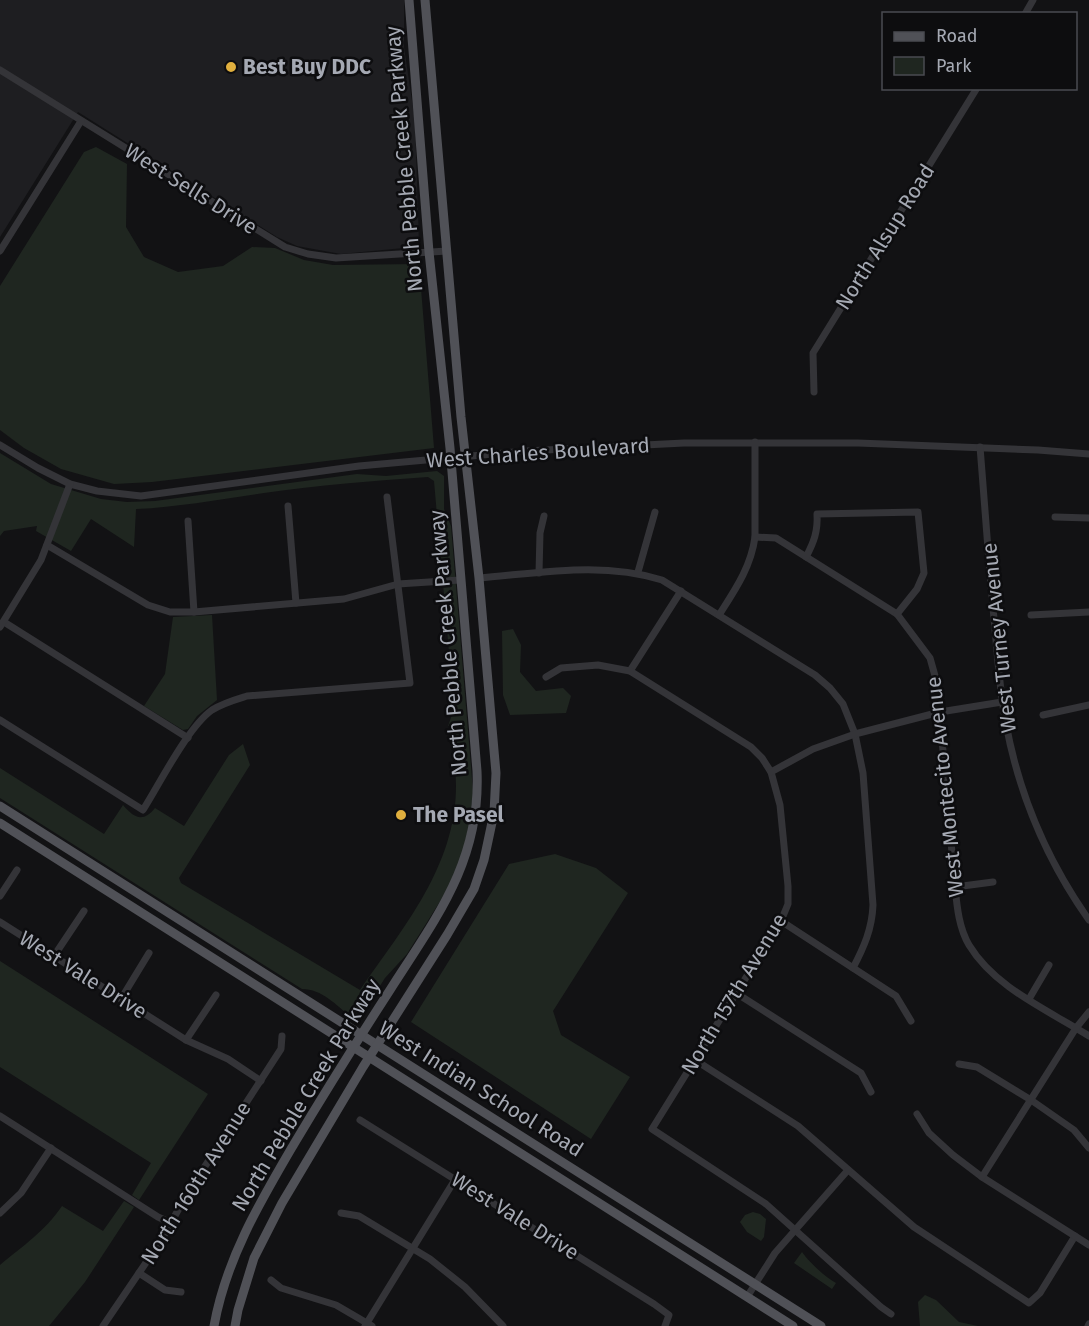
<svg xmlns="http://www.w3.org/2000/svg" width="1089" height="1326" font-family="'Fira Sans',sans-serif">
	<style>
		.built { fill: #1e1e21 }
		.green { fill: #1f2620 }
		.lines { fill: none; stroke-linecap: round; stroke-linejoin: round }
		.minor { stroke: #343438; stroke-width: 7 }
		.major { stroke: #505157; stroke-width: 9 }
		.poi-dot { fill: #e0af3e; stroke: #0d0d0f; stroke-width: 2 }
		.labels { text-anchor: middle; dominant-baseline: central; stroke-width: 5; stroke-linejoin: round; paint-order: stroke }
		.poi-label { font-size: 21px; font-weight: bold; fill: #a5a9b3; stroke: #0d0d0f; text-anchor: start }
		.street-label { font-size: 21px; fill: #a5a9b3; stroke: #0d0d0f }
	</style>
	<rect width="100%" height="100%" fill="#121214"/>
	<polygon class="built" points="0,0 404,0 404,47 415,121 419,244 414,247 341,254 297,246 277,237 78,112 0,237"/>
	<g class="green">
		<polygon points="96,147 127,164 126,227 144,257 178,272 223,266 252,247 275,248 304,260 333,265 419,264 434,448 152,482 114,484 61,469 24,448 0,430 0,286 84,152"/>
		<path d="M0,453l51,31 50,15 26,3 28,-1 202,-27 29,2 51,-5 7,5v33l7,17 22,265 -3,29 -7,31 -7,19 -12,25 -37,59 -22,24 -23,36 -11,3c-15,-12 -29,-28 -49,-28l-302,-191v-30l104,66 19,-29c11,13 20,18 32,3l29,18 45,-71 14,-11 7,21 -71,113 2,5 179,107c43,-62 96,-124 96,-204 0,-20 -3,-40 -5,-60h-3l6,-17 -20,-228 -6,-4c-55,4 -110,8 -164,16 -43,6 -85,14 -128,16l-2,38 -43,-28 -20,32 -35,-20 1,-5 -33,5 -4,5z"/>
		<polygon points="212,615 217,700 197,716 188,729 183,730 144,706 165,674 173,617"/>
		<polygon points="513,629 521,645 520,672 536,691 563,688 571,696 566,713 510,715 503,695 502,631"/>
		<polygon points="555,854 596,868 628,893 553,1011 561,1035 630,1077 591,1139 411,1022 509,864"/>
		<polygon points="0,961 208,1094 139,1200 132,1195 151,1163 0,1067"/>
		<path d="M124,1201l10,6 -49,75 -36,44h-49v-61c24,-20 44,-33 62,-59l41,25z"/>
		<polygon points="753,1212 760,1214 766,1219 764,1237 761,1241 747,1232 740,1222 745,1215"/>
		<path d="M802,1252c7,10 23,25 34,31l-4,6 -38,-26z"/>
		<polygon points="925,1295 936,1300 959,1322 978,1326 920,1326 918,1302"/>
	</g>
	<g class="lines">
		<g class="minor">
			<polyline points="1025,14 1033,0"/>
			<polyline points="0,70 285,247 308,254 336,258 447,251"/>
			<polyline points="0,251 81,121"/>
			<polyline points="814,392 813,353 977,88"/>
			<polyline points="0,445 38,468 70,484 97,491 141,496 359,466 526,451 684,443 858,443 1038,450 1089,454"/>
			<path d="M980,447c5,61 9,121 15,182 3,32 5,64 11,95 13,70 42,138 83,196"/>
			<polyline points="288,506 296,603"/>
			<polyline points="1055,517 1089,518"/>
			<polyline points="188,521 194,612"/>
			<path d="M755,537l21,1 121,76 33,44 7,25 18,204c2,20 4,41 14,58 26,43 79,65 120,91"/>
			<polyline points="47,545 148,605 170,612 194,612 344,599 398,584 460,580"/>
			<path d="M806,557c8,-15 12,-26 11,-43l101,-2 6,61 -7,16 -20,25"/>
			<polyline points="638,572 655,512"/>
			<polyline points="539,573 540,533 544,516"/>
			<path d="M479,578c61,-5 124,-17 183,2l153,95 15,13 13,16 12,30 8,39 10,132c-1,24 -9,42 -20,63"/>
			<path d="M719,615c16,-25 32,-48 36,-78v-95"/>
			<polyline points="1031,615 1089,612"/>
			<polyline points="4,622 188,738"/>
			<polyline points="0,627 41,560 70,484"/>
			<polyline points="630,671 681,591"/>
			<polyline points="546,677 561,668 598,665 630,671 751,747 762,758 771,772 780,805 788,886 788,904 781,921 652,1129 766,1204 881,1307 891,1314"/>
			<polyline points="1043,715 1089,705"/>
			<path d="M0,720l143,90c17,-27 45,-83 69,-100 11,-7 22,-10 35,-14l163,-13 -23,-186"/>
			<polyline points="771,772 813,749 855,734 940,712 1002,702"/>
			<polyline points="955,887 993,882"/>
			<polyline points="0,896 17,870"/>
			<polyline points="781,921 896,996 911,1021"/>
			<polyline points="0,922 186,1040 228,1059 261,1081"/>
			<polyline points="54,956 84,911"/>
			<polyline points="736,993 861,1073 871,1092"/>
			<polyline points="121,999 149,953"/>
			<polyline points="1029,999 1049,965"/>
			<polyline points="186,1040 216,995"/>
			<polyline points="695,1060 798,1126 914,1227 1029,1303 1040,1293 1075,1236"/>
			<polyline points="959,1064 977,1067 1031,1100 1074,1130 1089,1148"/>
			<polyline points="917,1114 929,1133 953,1155 982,1177 1089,1245"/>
			<polyline points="0,1116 158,1217 171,1223"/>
			<polyline points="360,1120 654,1304 669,1315 665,1326"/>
			<polyline points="982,1177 1076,1028 1089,1012"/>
			<polyline points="0,1213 21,1193 51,1148"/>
			<polyline points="341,1213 359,1216 430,1259 465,1287 503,1326"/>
			<polyline points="139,1273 165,1290 181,1292"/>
			<polyline points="271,1280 281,1288 336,1305 372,1326"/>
			<polyline points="747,1297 775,1253 848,1170"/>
			<polyline points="103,1326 162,1239 187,1194 281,1049 282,1036"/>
			<polyline points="365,1326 456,1178"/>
			<polyline points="1088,1326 1089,1324"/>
		</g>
		<g class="major">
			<polyline points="0,806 821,1326"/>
			<polyline points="0,823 793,1326"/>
			<path d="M214,1326c12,-67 46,-124 80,-182 31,-52 63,-103 96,-154 46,-72 91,-129 87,-219l-27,-323 -21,-196 -20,-252"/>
			<polyline points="235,1326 238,1310 254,1258 282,1203 363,1067 447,935 474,889 484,860 494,813 496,773 492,728 479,578 461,417 425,0"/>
		</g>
	</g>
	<g class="poi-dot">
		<circle cx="231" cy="67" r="6"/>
		<circle cx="401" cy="815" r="6"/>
	</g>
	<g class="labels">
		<g class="poi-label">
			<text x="243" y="67">Best Buy DDC</text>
			<text x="413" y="815">The Pasel</text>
		</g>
		<g class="street-label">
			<text transform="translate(404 159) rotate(-95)">North Pebble Creek Parkway</text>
			<text transform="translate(191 189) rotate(32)">West Sells Drive</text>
			<text transform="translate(885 237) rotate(-58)">North Alsup Road</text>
			<text transform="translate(538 453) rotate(-4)">West Charles Boulevard</text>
			<text transform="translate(999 638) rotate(-96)">West Turney Avenue</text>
			<text transform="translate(448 643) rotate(-95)">North Pebble Creek Parkway</text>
			<text transform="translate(945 787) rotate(-96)">West Montecito Avenue</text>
			<text transform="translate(83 975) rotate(32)">West Vale Drive</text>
			<text transform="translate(734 994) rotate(-59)">North 157th Avenue</text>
			<text transform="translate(481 1089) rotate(32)">West Indian School Road</text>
			<text transform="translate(306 1095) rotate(-59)">North Pebble Creek Parkway</text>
			<text transform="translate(196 1183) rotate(-58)">North 160th Avenue</text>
			<text transform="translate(515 1216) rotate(32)">West Vale Drive</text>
		</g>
	</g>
	<rect x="882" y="12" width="195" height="78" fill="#0d0d0f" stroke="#4a4b51" stroke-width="1.5"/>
	<rect x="894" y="32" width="30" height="9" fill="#505157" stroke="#4a4b51" stroke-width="1.5"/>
	<text x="936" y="42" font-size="18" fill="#a5a9b3">Road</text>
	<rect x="894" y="57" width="30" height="18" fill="#1f2620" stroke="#4a4b51" stroke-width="1.5"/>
	<text x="936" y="72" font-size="18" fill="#a5a9b3">Park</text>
</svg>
